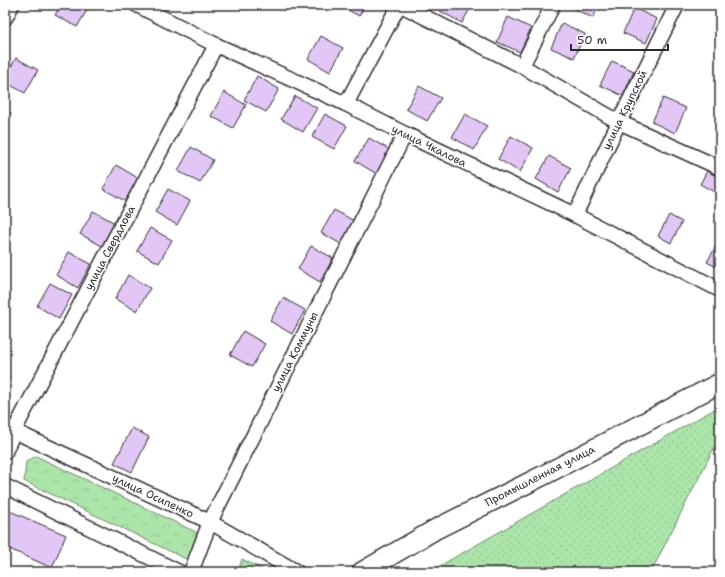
<svg xmlns="http://www.w3.org/2000/svg" width="725" height="577" font-family="'Shantell Sans',sans-serif">
	<style>
		.forest { fill: url(#forest-crowns); stroke: #6c886a }
		.park { fill: url(#park-dots); stroke: #6c886a }
		.building { fill: #e2c7f6; stroke: #2b2b2b }
		.lines { fill: none; stroke-linecap: round; stroke-linejoin: round }
		.minor-casing { stroke: #2b2b2b; stroke-width: 17 }
		.secondary-casing { stroke: #2b2b2b; stroke-width: 22 }
		.minor { stroke: #fff; stroke-width: 14 }
		.secondary { stroke: #fff; stroke-width: 19 }
		.labels { text-anchor: middle; dominant-baseline: central; stroke-width: 3; stroke-linejoin: round; paint-order: stroke }
		.street-label { font-size: 11px; fill: #2b2b2b; stroke: #fff }
	</style>
	<defs>
		<pattern id="forest-crowns" width="20" height="18" patternUnits="userSpaceOnUse"><rect width="20" height="18" fill="#ace5a9"/><path d="M2 6a3 3 0 1 1 6 0M12 15a3 3 0 1 1 6 0" fill="none" stroke="#94c592"/></pattern>
		<pattern id="park-dots" width="8" height="8" patternUnits="userSpaceOnUse"><rect width="8" height="8" fill="#ace5a9"/><path d="M2 2h.1M6 6h.1" fill="none" stroke="#94c592" stroke-width="1.8" stroke-linecap="round"/></pattern>
	</defs>
	<rect width="100%" height="100%" fill="#fff"/>
	<filter id="ink" filterUnits="userSpaceOnUse"><feTurbulence type="fractalNoise" baseFrequency=".025" numOctaves="2"/><feDisplacementMap in="SourceGraphic" scale="8" xChannelSelector="R" yChannelSelector="G"/><feConvolveMatrix kernelMatrix="1 2 1 2 8 2 1 2 1" color-interpolation-filters="sRGB"/></filter>
	<g filter="url(#ink)">
		<g class="forest">
			<polygon points="36,456 200,534 188,560 24,481 26,462"/>
			<polygon points="242,559 268,572 238,572"/>
		</g>
		<polygon class="park" points="720,406 720,436 651,572 429,572"/>
		<g class="building">
			<polygon points="61,5 90,5 77,27 55,15"/>
			<polygon points="339,5 365,5 359,16"/>
			<polygon points="443,5 472,5 462,23 440,11"/>
			<polygon points="571,5 599,5 593,18 570,7"/>
			<polygon points="634,8 657,19 646,43 623,33"/>
			<polygon points="508,17 531,28 520,52 497,42"/>
			<polygon points="562,23 585,34 574,58 551,48"/>
			<polygon points="321,36 343,48 330,72 308,59"/>
			<polygon points="16,58 38,70 25,93 5,82 5,77"/>
			<polygon points="612,61 634,71 623,96 600,85"/>
			<polygon points="257,76 279,89 266,112 244,100"/>
			<polygon points="419,86 441,98 427,121 406,109"/>
			<polygon points="224,92 246,105 233,128 211,116"/>
			<polygon points="295,96 317,108 303,132 281,119"/>
			<polygon points="663,98 686,108 675,133 652,122"/>
			<polygon points="5,110 11,113 5,123"/>
			<polygon points="325,114 347,126 334,149 312,137"/>
			<polygon points="465,114 487,126 474,150 452,137"/>
			<polygon points="720,135 720,148 715,146"/>
			<polygon points="511,136 533,148 520,172 498,159"/>
			<polygon points="369,138 390,150 377,174 355,161"/>
			<polygon points="191,147 213,160 200,183 178,171"/>
			<polygon points="549,156 571,168 558,192 536,179"/>
			<polygon points="116,165 138,178 125,201 103,189"/>
			<polygon points="707,171 720,178 720,191 718,194 700,184"/>
			<polygon points="168,189 190,201 177,225 155,212"/>
			<polygon points="334,210 356,222 343,245 321,233"/>
			<polygon points="93,211 115,223 102,246 80,234"/>
			<polygon points="669,215 682,222 671,243 658,236"/>
			<polygon points="150,228 172,240 159,263 137,251"/>
			<polygon points="311,246 333,258 320,282 298,269"/>
			<polygon points="716,246 720,248 720,269 707,262"/>
			<polygon points="69,252 91,264 78,288 56,275"/>
			<polygon points="128,275 150,288 137,311 115,299"/>
			<polygon points="50,283 72,295 59,319 37,306"/>
			<polygon points="283,298 305,310 292,334 270,321"/>
			<polygon points="243,331 265,344 252,367 230,355"/>
			<polygon points="132,428 149,437 132,472 114,463"/>
			<polygon points="5,509 66,535 52,568 5,547"/>
		</g>
		<g class="lines">
			<defs>
				<g id="minor">
					<polyline points="137,5 216,45 346,104 405,134 575,215 720,290"/>
					<polyline points="401,5 522,66 619,122 720,168"/>
					<polyline points="5,18 12,5"/>
					<polyline points="522,66 553,5"/>
					<polyline points="346,104 399,5"/>
					<polyline points="575,215 619,122 677,5"/>
					<polyline points="5,427 210,522 297,572"/>
					<polyline points="5,452 14,431 216,45"/>
					<polyline points="5,486 179,572"/>
					<polyline points="191,572 210,522 405,134"/>
				</g>
				<polyline id="secondary" points="362,572 436,529 544,475 720,383"/>
			</defs>
			<use href="#minor" class="minor-casing"/>
			<use href="#secondary" class="secondary-casing"/>
			<use href="#minor" class="minor"/>
			<use href="#secondary" class="secondary"/>
		</g>
	</g>
	<g class="labels">
		<g class="street-label">
			<text transform="translate(625 110) rotate(-64)">улица Крупской</text>
			<text transform="translate(429 146) rotate(26)">улица Чкалова</text>
			<text transform="translate(110 248) rotate(-62)">улица Свердлова</text>
			<text transform="translate(295 352) rotate(-63)">улица Коммуны</text>
			<text transform="translate(540 476) rotate(-27)">Промышленная улица</text>
			<text transform="translate(153 496) rotate(25)">улица Осипенко</text>
		</g>
	</g>
	<rect width="725" height="577" fill="none" stroke="#fff" stroke-width="20"/>
	<rect x="10" y="10" width="705" height="557" fill="none" stroke="#2b2b2b" stroke-width="1.5" filter="url(#ink)"/>
	<path d="M571 44v6h97v-6" fill="none" stroke="#2b2b2b" stroke-width="2"/>
	<text x="577" y="44" font-size="12" fill="#2b2b2b" stroke="#ffffff" stroke-width="3" paint-order="stroke">50 m</text>
</svg>
